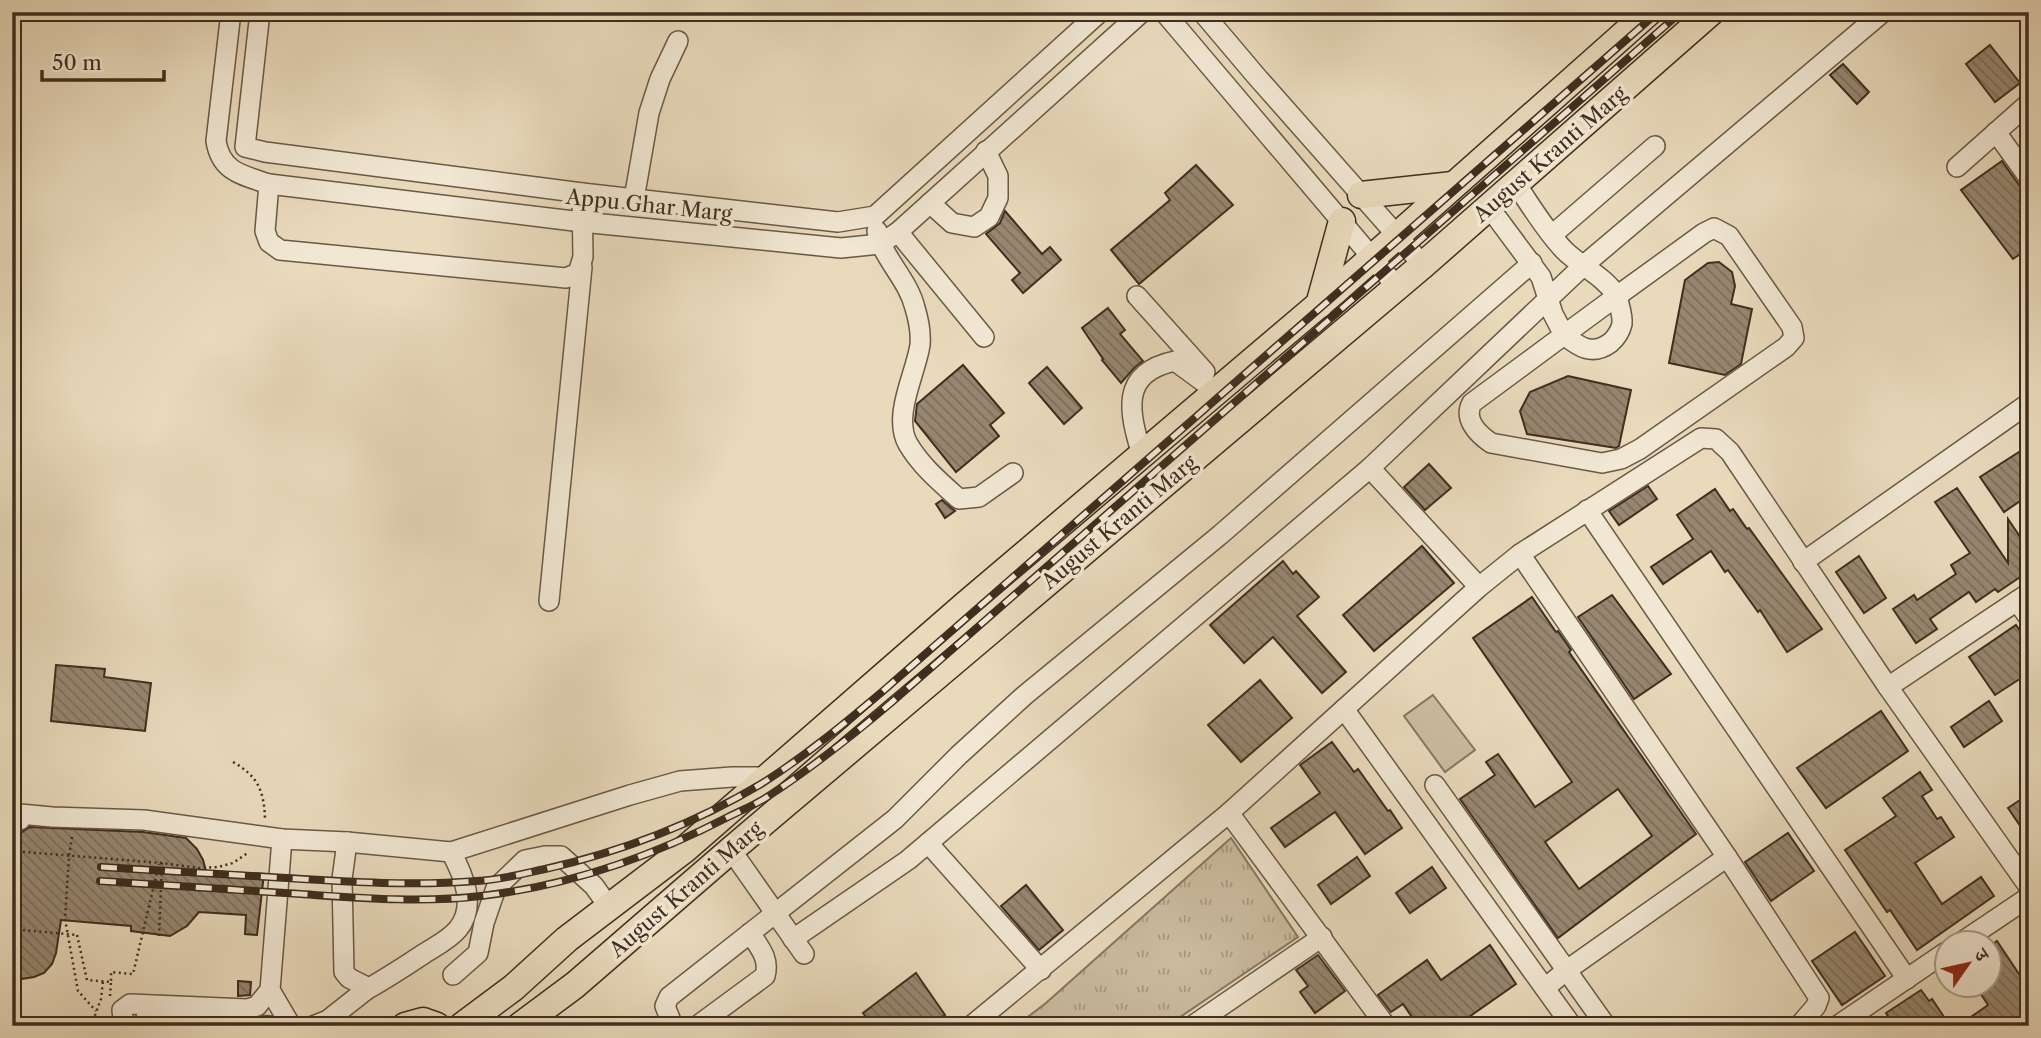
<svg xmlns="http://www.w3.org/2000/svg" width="2041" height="1038" font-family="'Libre Caslon Text','Noto Serif Devanagari',serif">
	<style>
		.grass { fill: url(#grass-tufts); stroke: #867660; stroke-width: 2 }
		.pitch { fill: #ccbda1; stroke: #867660; stroke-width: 2 }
		.building { fill: url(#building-back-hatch); stroke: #3f2e1f; stroke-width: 2; fill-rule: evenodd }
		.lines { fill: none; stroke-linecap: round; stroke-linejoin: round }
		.minor-casing { stroke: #6a5946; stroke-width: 22 }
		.major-casing { stroke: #3f2e1f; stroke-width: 29 }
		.path { stroke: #3f2e1f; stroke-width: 2.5; stroke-dasharray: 2 3.5; stroke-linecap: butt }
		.minor { stroke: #f1e7d3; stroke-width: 19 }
		.major { stroke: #e9dabc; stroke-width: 26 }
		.rail-casing { stroke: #3f2e1f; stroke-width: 8 }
		.rail { stroke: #f1e7d3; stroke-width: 5; stroke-dasharray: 16; stroke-linecap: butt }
		.path-bridge { stroke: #3f2e1f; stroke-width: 2.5; stroke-dasharray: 2 3.5; stroke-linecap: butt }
		.labels { text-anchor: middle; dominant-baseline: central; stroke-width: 7; stroke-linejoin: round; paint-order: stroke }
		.street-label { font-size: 21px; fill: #3f2e1f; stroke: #f1e7d3 }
	</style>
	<defs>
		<pattern id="grass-tufts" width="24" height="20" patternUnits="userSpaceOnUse" patternTransform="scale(1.75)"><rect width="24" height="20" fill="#ccbda1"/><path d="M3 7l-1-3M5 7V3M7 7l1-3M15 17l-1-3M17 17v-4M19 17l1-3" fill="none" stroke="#a79a83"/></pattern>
		<pattern id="building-back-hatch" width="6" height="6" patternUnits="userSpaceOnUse" patternTransform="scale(1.75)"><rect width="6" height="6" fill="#978771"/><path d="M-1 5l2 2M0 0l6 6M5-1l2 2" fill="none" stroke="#7d6f5c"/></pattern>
	</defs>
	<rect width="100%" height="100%" fill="#e9dabc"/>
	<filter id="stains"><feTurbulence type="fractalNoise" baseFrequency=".00286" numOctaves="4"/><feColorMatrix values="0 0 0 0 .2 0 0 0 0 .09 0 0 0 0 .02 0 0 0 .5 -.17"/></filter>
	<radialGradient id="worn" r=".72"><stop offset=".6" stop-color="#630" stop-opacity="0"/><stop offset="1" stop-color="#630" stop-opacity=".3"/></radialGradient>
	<polygon class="grass" points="1231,838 1298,937 1167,1026 1016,1026 1046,1003"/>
	<polygon class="pitch" points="1433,695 1475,750 1445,772 1404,716"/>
	<g class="building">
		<polygon points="1990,45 2020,83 1995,102 1966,64"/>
		<polygon points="1843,64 1869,92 1857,104 1830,75"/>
		<polygon points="2002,161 2019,185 2029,195 2029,248 2013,259 1961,190"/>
		<polygon points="1196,165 1233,205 1139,284 1111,250 1170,200 1165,193"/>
		<polygon points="1005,211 1042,254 1050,247 1061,260 1023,293 1012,280 1020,273 986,234 1000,223"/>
		<polygon points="1719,262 1732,272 1735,286 1731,304 1752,309 1741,364 1725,375 1669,363 1685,280 1708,263"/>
		<polygon points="1108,308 1125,330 1120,334 1143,361 1135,367 1121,383 1102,360 1103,359 1082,328"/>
		<polygon points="963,365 1004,413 990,425 999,436 956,472 915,421 917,404"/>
		<polygon points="1047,367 1082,408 1064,424 1029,383"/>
		<polygon points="1568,376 1631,390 1619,446 1616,448 1527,434 1520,411 1530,392"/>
		<polygon points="2022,450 2029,460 2029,495 2004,512 1980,477"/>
		<polygon points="1429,464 1451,488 1425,510 1404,487"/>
		<polygon points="1648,486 1657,499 1619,525 1609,511"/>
		<polygon points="1957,488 2008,563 2008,519 2029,550 2029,571 1998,592 1995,589 1976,602 1969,592 1930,619 1937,629 1916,643 1893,609 1914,595 1917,600 1956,574 1951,565 1970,553 1935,502"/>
		<polygon points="1715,489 1730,511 1733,509 1747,529 1749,528 1822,629 1787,652 1760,610 1758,612 1728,570 1725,572 1711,551 1663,584 1651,567 1693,539 1677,515"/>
		<polygon points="942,500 955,511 945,518 936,504"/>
		<polygon points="1422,546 1454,583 1374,651 1343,615"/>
		<polygon points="1859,556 1886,598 1864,613 1836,572"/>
		<polygon points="1283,561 1293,574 1296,571 1319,597 1297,616 1346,672 1322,693 1273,637 1244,663 1210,625"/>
		<polygon points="1612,595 1671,674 1634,699 1578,617"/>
		<path d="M1532,597l24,35 2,-1 13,19 -2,2 127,182 -138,104 -98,-139 35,-24 -9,-13 12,-8 37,53 37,-25 -99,-144zM1618,789l34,47 -73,53 -34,-47z"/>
		<polygon points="2016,625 2029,644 2029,673 1995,695 1969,657"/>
		<polygon points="56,665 105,669 104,677 151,683 145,731 51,721"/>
		<polygon points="1260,680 1292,718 1241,762 1208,725"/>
		<polygon points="1989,701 2002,721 1964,747 1951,727"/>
		<polygon points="1881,711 1908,751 1826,808 1797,768"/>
		<polygon points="1332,742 1354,772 1358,769 1388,811 1390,810 1402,828 1365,854 1335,812 1285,847 1271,828 1320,793 1300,765"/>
		<polygon points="1920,772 1932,790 1922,796 1937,819 1941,817 1954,837 1915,863 1942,904 1981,877 1994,896 1917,950 1890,910 1887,912 1845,850 1896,816 1883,798"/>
		<polygon points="2029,794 2029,839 2008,808"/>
		<polygon points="30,827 143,832 186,838 197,849 203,860 206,871 264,874 257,935 245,934 246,915 199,912 187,926 170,936 131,931 131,926 61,920 56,953 52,964 44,973 34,977 22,979 12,977 12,833 22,832"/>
		<polygon points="1788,833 1814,871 1771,901 1745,862"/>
		<polygon points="1357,857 1370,876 1331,904 1318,885"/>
		<polygon points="1432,867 1446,888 1410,913 1396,893"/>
		<polygon points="1026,885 1063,930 1039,950 1001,906"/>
		<polygon points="1855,932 1885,976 1842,1005 1812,961"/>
		<polygon points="1997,941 2029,989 2029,1018 2018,1026 1958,1026 1988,1005 1975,985 1989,985 1989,947"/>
		<polygon points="1490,945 1516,984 1456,1026 1418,1026 1403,1004 1391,1012 1378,995 1427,960 1441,980"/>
		<polygon points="1318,955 1345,991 1315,1013 1300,992 1308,986 1296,970"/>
		<polygon points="916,973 945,1015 929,1026 872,1026 863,1013"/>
		<polygon points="238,981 251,982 250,995 238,996"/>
		<polygon points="1921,990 1929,1001 1932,999 1950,1026 1894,1026 1886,1013"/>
	</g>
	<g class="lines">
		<defs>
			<g id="minor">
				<path d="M231,12l-15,129c5,31 26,34 53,43l313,38 259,26 39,-4 18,-12 244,-220"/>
				<polyline points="260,12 245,147 265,152 582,193 838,222 875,216 1100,12"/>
				<polyline points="1164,12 1397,287"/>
				<polyline points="1202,12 1257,77 1423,265"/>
				<polyline points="1996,132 2029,178"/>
				<polyline points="1957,167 2029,103"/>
				<polyline points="269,184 265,231 269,242 280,250 566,278 578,273 583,257 582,193"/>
				<polyline points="634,199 649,113 660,79 678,41"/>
				<polyline points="930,203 952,223 974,227 989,217 998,198 998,176 986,151"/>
				<path d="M1489,207l52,70 12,37 11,21 -92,68c-9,16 6,31 19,40l111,20 19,-4 19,-10 146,-102 8,-9 -2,-11 -63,-91 -15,-8 -10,5 -87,63c-14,-21 -36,-29 -53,-46 -19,-20 -33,-44 -48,-66"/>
				<path d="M877,231c6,28 31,48 38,77 3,10 6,26 5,37 -4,28 -28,71 -12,99 13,22 32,38 51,55l20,-2 34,-24"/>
				<polyline points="898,232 984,337"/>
				<polyline points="1552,235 1655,146"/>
				<polyline points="1137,296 1205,372"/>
				<path d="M1617,296c2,9 6,19 5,28 -2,8 -6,14 -12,19 -18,13 -31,4 -46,-8z"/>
				<path d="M1142,455c-13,-43 -23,-82 33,-94l30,22 9,11"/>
				<polyline points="1370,468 1479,587"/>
				<polyline points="1587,510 1907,979"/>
				<polyline points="1520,554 1727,857 1819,998 1816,1006 1799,1026"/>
				<polyline points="1803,562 2029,403"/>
				<polyline points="549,601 582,267"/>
				<polyline points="2017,601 2029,618"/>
				<polyline points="1888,687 2029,593"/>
				<polyline points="1344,709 1572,1026"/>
				<polyline points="1435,785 1606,1026"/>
				<polyline points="1229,813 1386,1026"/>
				<path d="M12,821l8,-1v-6l32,3 92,3 138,19 65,3 104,10c12,22 26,54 7,77 -9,11 -24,18 -36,26 -18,12 -37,24 -56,35"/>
				<polyline points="282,839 270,990 291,1026"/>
				<polyline points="928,843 1041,970"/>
				<polyline points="731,850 804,954"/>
				<polyline points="451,852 630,795 680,781 732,777 768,777"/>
				<polyline points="793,939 908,860 1370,468 1584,265 1883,12"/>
				<polyline points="1959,944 2029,897"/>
				<polyline points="453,975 478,953 484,923 496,888 525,860 545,856 561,856 594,886 609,907"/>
				<polyline points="1545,988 1567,970 1727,857"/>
				<polyline points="146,1018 270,1026"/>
				<polyline points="124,1026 122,1010 130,1004 247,1009 257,1006 270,990"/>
				<polyline points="313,1026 328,1020 366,990 363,985 349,978 344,972 342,879 347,842"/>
				<polyline points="673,1026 665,1006 669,997 895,819 959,755 1025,695 1220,535 1532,263"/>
				<path d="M697,1026l68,-50c5,-18 -6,-29 -15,-43"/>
				<polyline points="971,1026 1229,813 1479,587 1520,554 1701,438 1716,439 1730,452 1888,687 2029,887"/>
				<polyline points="1192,1026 1322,937"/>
				<polyline points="1837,1026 1946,952"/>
			</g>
			<g id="major">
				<polyline points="1361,195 1453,185"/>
				<polyline points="1319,305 1342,221"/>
				<polyline points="405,1026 423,1021 437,1026"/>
				<polyline points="462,1026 513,988 567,939 684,850 965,605 1336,290 1649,12"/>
				<polyline points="520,1026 575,985 731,850 1423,265 1711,12"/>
			</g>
		</defs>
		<use href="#minor" class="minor-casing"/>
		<use href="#major" class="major-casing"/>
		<g class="path">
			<path d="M233,762c25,14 31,29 32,57"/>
			<polyline points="72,837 69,856 65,919 78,991 96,1011"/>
			<polyline points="12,851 162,863 199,868 218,867 233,863 249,852"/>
			<polyline points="77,935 87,980 111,982 111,972 133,974 159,864"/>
			<polyline points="159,936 162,863"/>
			<polyline points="110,996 111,982"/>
			<polyline points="91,1026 101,999 103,981"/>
		</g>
		<use href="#minor" class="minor"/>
		<use href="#major" class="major"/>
		<defs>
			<g id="rail">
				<path d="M101,867c62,4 124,7 185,11 64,4 127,8 191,3 22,-1 45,-7 68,-12 75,-17 149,-45 216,-85 43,-27 83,-60 122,-93l775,-679"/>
				<path d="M100,881c67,4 134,9 201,13 60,4 121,9 180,2 86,-10 170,-39 247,-79 14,-7 29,-13 42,-22 43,-28 83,-60 122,-93l789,-690"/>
			</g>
		</defs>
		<use href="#rail" class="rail-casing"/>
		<use href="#rail" class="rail"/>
		<polyline class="path-bridge" points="12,929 77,935"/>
	</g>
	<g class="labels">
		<g class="street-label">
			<text transform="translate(1550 154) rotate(-41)">August Kranti Marg</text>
			<text transform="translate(649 205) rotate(6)">Appu Ghar Marg</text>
			<text transform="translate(1119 522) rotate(-40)">August Kranti Marg</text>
			<text transform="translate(686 889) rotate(-41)">August Kranti Marg</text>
		</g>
	</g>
	<rect width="2041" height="1038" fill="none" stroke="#e9dabc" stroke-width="42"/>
	<rect x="14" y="14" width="2013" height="1010" fill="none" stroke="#3f2e1f" stroke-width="3.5"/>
	<rect x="21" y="21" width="1999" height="996" fill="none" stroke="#3f2e1f" stroke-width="2"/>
	<g transform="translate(1968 964) rotate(56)"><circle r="33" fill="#f1e7d3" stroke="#aa9d8b" stroke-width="2"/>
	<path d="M0-5L12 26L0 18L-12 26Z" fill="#8f2418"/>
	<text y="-10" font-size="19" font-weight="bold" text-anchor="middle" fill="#3f2e1f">उ</text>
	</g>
	<path d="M42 70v10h122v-10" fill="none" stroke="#3f2e1f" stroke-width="3.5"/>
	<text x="52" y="70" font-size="21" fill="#3f2e1f" stroke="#f1e7d3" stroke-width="5" paint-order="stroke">50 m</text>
	<rect width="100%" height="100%" filter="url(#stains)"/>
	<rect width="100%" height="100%" fill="url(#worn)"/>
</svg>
